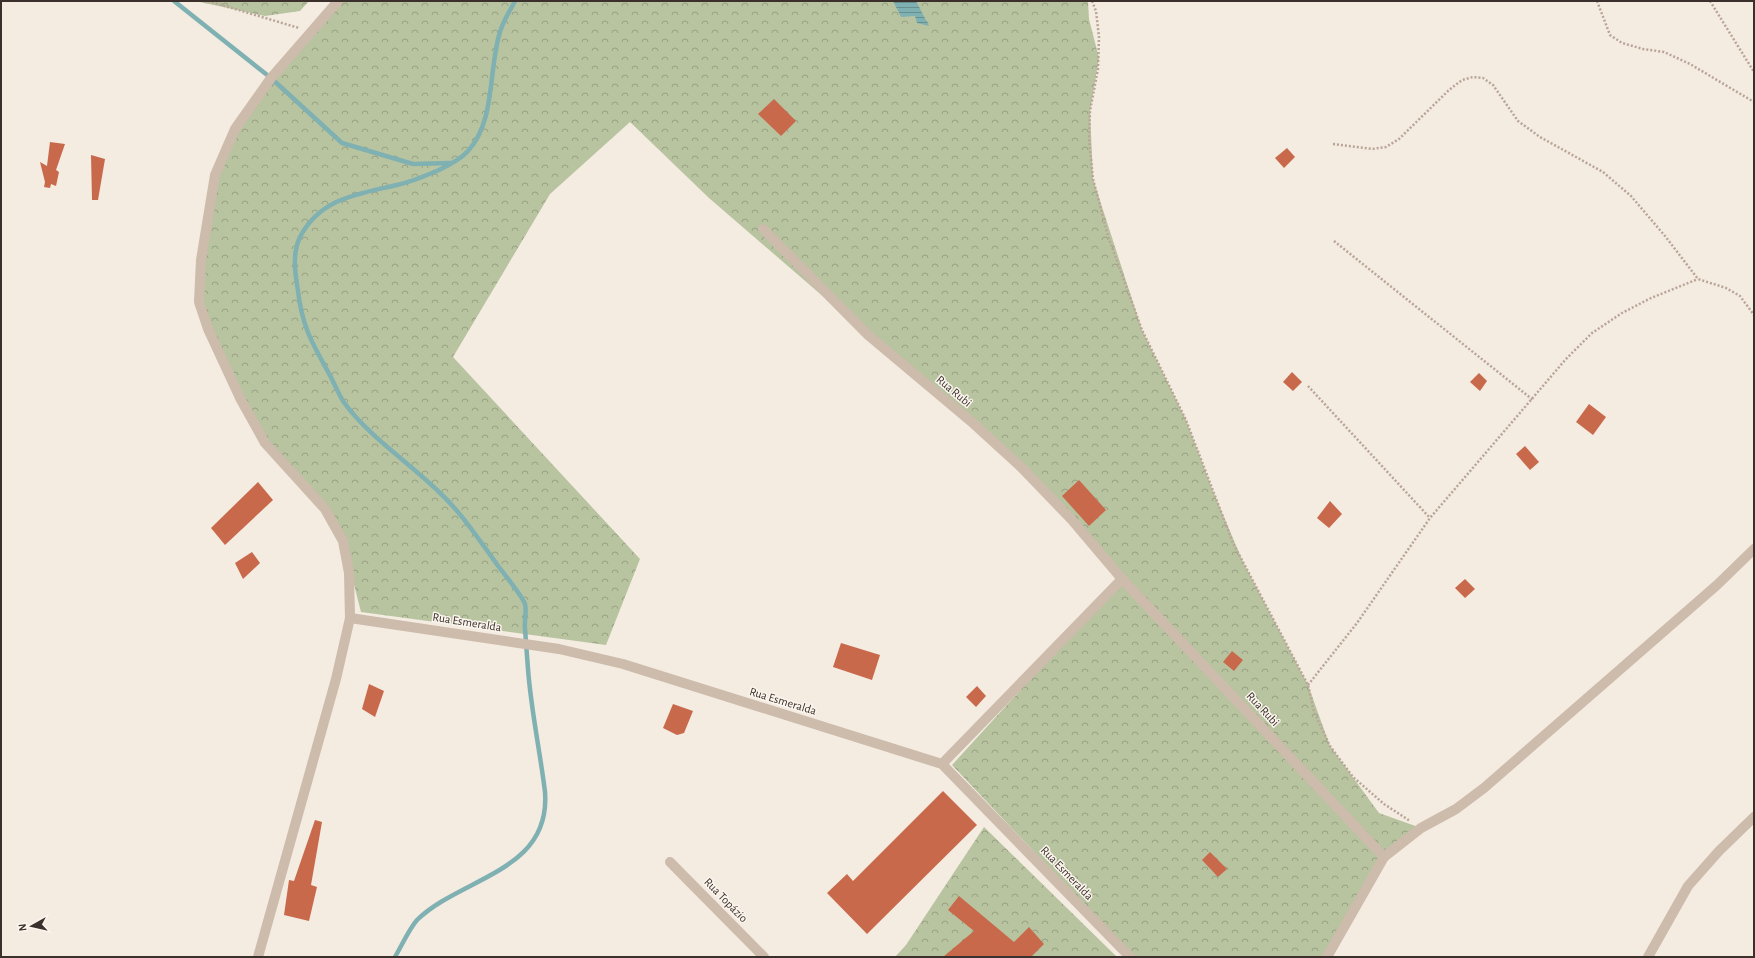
<svg xmlns="http://www.w3.org/2000/svg" width="1755" height="958" font-family="'Alegreya Sans',sans-serif">
	<style>
		.forest { fill: url(#forest-crowns) }
		.water { fill: url(#water-rules) }
		.lines { fill: none; stroke-linecap: round; stroke-linejoin: round }
		.stream { stroke: #7fb0b2; stroke-width: 4.5 }
		.building { fill: #c8694b }
		.path { stroke: #b9a596; stroke-width: 2.5; stroke-dasharray: 2 2; stroke-linecap: butt }
		.street { stroke: #cdbbac; stroke-width: 10 }
		.labels { text-anchor: middle; dominant-baseline: central; stroke-width: 3; stroke-linejoin: round; paint-order: stroke }
		.street-label { font-size: 12px; fill: #3b302b; stroke: #fbf5ee }
	</style>
	<defs>
		<pattern id="forest-crowns" width="20" height="18" patternUnits="userSpaceOnUse"><rect width="20" height="18" fill="#b8c4a0"/><path d="M2 6a3 3 0 1 1 6 0M12 15a3 3 0 1 1 6 0" fill="none" stroke="#97a083"/></pattern>
		<pattern id="water-rules" width="6" height="5" patternUnits="userSpaceOnUse"><rect width="6" height="5" fill="#7fb0b2"/><path d="M0 2.5h6" fill="none" stroke="#699091"/></pattern>
	</defs>
	<rect width="100%" height="100%" fill="#f4ebe1"/>
	<g class="forest">
		<polygon points="195,1 309,1 300,11 265,16"/>
		<polygon points="339,1 1088,1 1089,19 1099,58 1090,111 1093,179 1142,330 1186,420 1213,491 1243,562 1308,685 1330,746 1379,813 1421,828 1384,857 1326,957 1134,957 952,765 1122,579 1022,468 709,198 630,122 550,194 453,357 640,559 606,645 361,612 343,541 325,509 265,443 199,302 215,175 235,129"/>
		<polygon points="984,827 1117,957 895,957 906,945"/>
	</g>
	<polygon class="water" points="893,1 916,1 929,26 917,23 915,16 901,17"/>
	<g class="lines">
		<g class="stream">
			<polyline points="174,1 271,78 342,143 413,164 451,163"/>
			<path d="M395,957c6,-10 14,-28 22,-37 44,-43 134,-48 128,-128 -5,-41 -14,-82 -17,-123 -1,-14 -2,-27 -3,-40 -1,-8 2,-17 0,-25 -4,-10 -22,-31 -29,-41 -18,-25 -36,-52 -59,-73 -30,-29 -70,-55 -94,-89 -6,-10 -10,-21 -16,-31 -16,-29 -25,-45 -29,-79 -3,-18 -6,-37 2,-54 20,-39 58,-43 97,-52 15,-3 28,-9 42,-15 10,-5 21,-10 29,-19 28,-31 20,-81 32,-119 3,-11 10,-21 15,-31"/>
		</g>
	</g>
	<g class="building">
		<polygon points="774,99 796,121 781,136 758,114"/>
		<polygon points="50,142 65,144 56,170 59,172 56,186 51,184 50,188 44,187 45,182 40,162 47,166"/>
		<polygon points="1287,148 1295,157 1284,168 1275,158"/>
		<polygon points="91,155 105,159 98,200 92,200"/>
		<polygon points="1292,372 1302,382 1293,391 1283,382"/>
		<polygon points="1479,373 1487,381 1480,391 1470,382"/>
		<polygon points="1589,404 1606,417 1593,435 1576,422"/>
		<polygon points="1525,446 1539,462 1530,470 1516,454"/>
		<polygon points="1079,480 1106,510 1089,526 1062,496"/>
		<polygon points="258,482 273,500 225,545 211,528"/>
		<polygon points="1330,501 1342,514 1329,528 1317,518"/>
		<polygon points="252,552 260,563 243,579 235,563"/>
		<polygon points="1465,579 1475,589 1465,598 1455,588"/>
		<polygon points="841,643 880,655 872,680 833,667"/>
		<polygon points="1232,651 1243,660 1234,671 1223,662"/>
		<polygon points="369,684 384,691 375,717 362,709"/>
		<polygon points="977,686 986,696 976,707 966,697"/>
		<polygon points="673,704 693,711 684,733 677,735 663,728"/>
		<polygon points="943,791 977,825 867,934 827,893 847,874 853,881"/>
		<polygon points="315,820 322,822 311,885 317,887 309,921 284,915 289,880 294,881"/>
		<polygon points="1210,852 1227,869 1218,877 1202,860"/>
		<polygon points="959,896 1014,942 1029,927 1044,944 1031,957 943,957 974,931 948,910"/>
	</g>
	<g class="lines">
		<g class="path">
			<polyline points="208,1 299,28"/>
			<polyline points="1092,1 1096,11 1099,37 1098,69 1090,111 1089,139 1093,179 1108,236 1142,330 1186,420 1233,543 1308,685 1314,712 1330,746 1353,777 1384,804 1410,821"/>
			<polyline points="1597,1 1610,35 1622,43 1643,49 1664,52 1690,64 1754,102"/>
			<polyline points="1710,1 1754,72"/>
			<polyline points="1333,144 1372,149 1386,147 1399,139 1449,90 1462,80 1473,77 1483,78 1493,85 1518,121 1540,137 1603,172 1631,196 1665,236 1698,279 1726,288 1740,296 1754,315"/>
			<polyline points="1334,241 1533,400"/>
			<polyline points="1308,386 1430,518"/>
			<polyline points="1308,685 1357,623 1430,518 1566,359 1592,333 1622,313 1651,298 1698,279"/>
		</g>
		<g class="street">
			<polyline points="763,229 868,335 974,424 1022,468 1072,520 1122,579 1384,857"/>
			<polyline points="350,618 559,649 623,664 942,764 1130,957"/>
			<polyline points="942,764 1122,579"/>
			<polyline points="670,862 764,957"/>
			<polyline points="258,957 336,679 350,618 349,573 343,541 325,509 265,443 240,398 208,329 199,302 201,260 215,175 235,129 271,78 338,1"/>
			<polyline points="1327,957 1384,857 1421,828 1456,809 1484,788 1717,585 1754,549"/>
			<polyline points="1648,957 1688,886 1719,851 1754,817"/>
		</g>
	</g>
	<g class="labels">
		<g class="street-label">
			<text transform="translate(954 391) rotate(40)">Rua Rubi</text>
			<text transform="translate(467 622) rotate(9)">Rua Esmeralda</text>
			<text transform="translate(783 701) rotate(17)">Rua Esmeralda</text>
			<text transform="translate(1263 709) rotate(47)">Rua Rubi</text>
			<text transform="translate(1067 873) rotate(46)">Rua Esmeralda</text>
			<text transform="translate(726 900) rotate(46)">Rua Topázio</text>
		</g>
	</g>
	<rect width="1755" height="958" fill="none" stroke="#3b302b" stroke-width="4"/>
	<g transform="translate(32 926) rotate(262)" stroke="#fbf5ee" stroke-width="3" paint-order="stroke">
	<path d="M0-3L7 15L0 10L-7 15Z" fill="#3b302b"/>
	<text y="-6" font-size="11" font-weight="bold" text-anchor="middle" fill="#3b302b">N</text>
	</g>
</svg>
